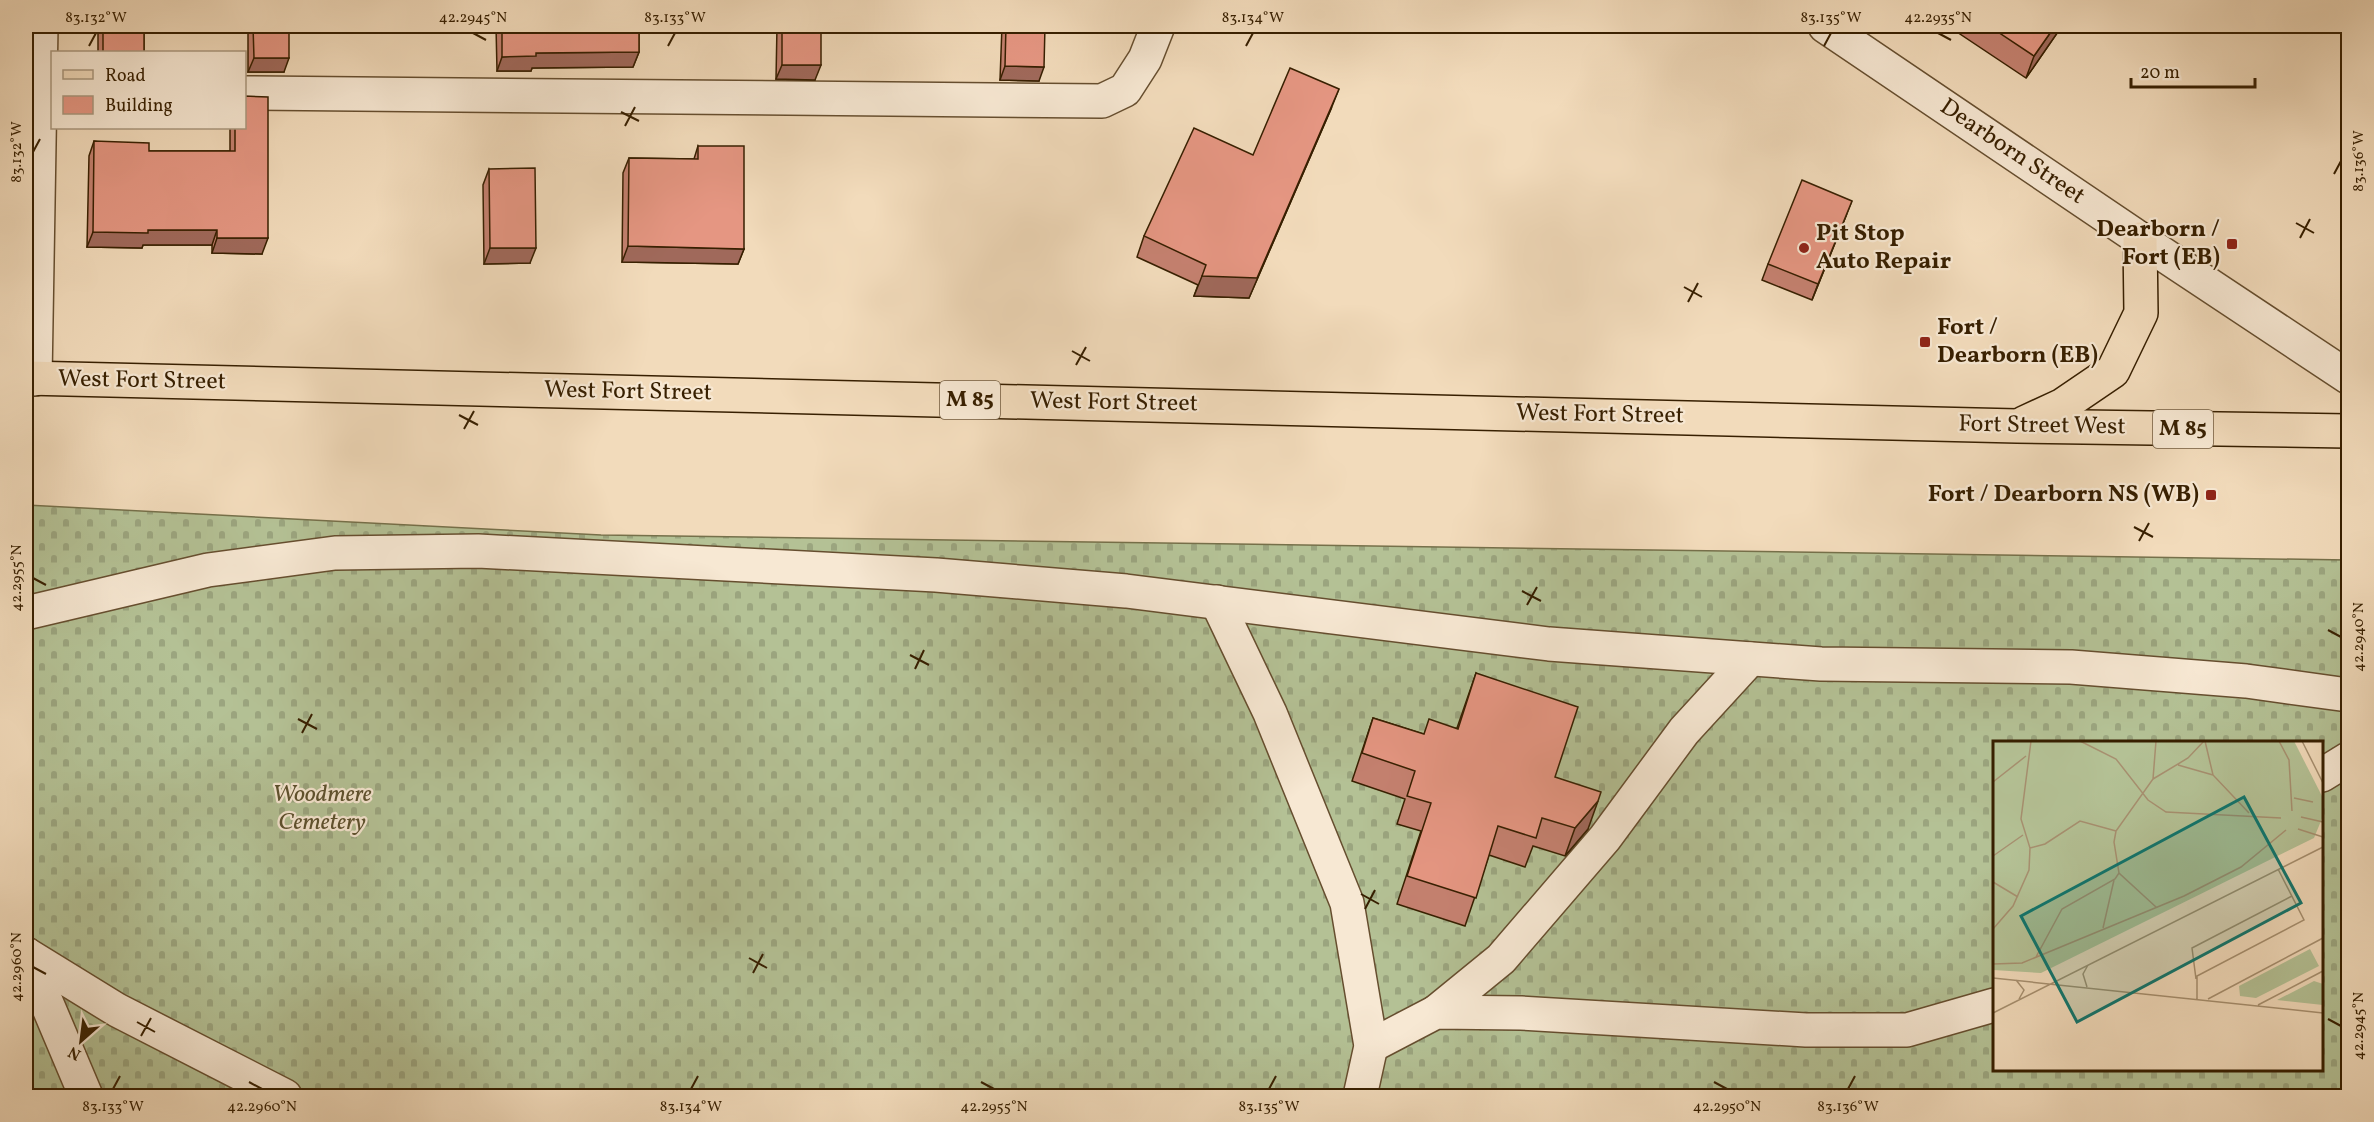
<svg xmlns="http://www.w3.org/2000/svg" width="2374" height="1122" font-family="Vollkorn,serif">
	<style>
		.cemetery { fill: url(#cemetery-stones); stroke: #76704a; stroke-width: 1.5; fill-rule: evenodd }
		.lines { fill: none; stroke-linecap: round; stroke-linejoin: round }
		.minor-casing { stroke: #664e2f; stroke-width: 36 }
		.major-casing { stroke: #371f00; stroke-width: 36 }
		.minor { stroke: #f7e8d3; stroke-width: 33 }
		.major { stroke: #f2dbbb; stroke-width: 33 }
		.wall { fill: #c58170; stroke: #371f00; stroke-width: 1.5 }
		.shaded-wall { fill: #a0695b; stroke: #371f00; stroke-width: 1.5 }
		.building { fill: #e59682; stroke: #371f00; stroke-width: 1.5 }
		.ticks { fill: none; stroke: #371f00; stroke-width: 2 }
		.poi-dot { fill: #8f2418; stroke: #f7e8d3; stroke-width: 2 }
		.labels { text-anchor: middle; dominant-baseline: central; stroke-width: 4.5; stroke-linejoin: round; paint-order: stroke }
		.shield { fill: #f7e8d3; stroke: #715b3f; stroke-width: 1.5 }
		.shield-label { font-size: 22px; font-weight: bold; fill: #371f00 }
		.street-label { font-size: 24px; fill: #371f00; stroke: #f7e8d3 }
		.poi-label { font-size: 24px; font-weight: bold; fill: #371f00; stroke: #f7e8d3; text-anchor: end }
		.park-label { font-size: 24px; font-style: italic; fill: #5c502d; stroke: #f7e8d3 }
		.inset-road { fill: none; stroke: #a79070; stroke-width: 1.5 }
		.view { fill: #0f766e; fill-opacity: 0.15; stroke: #0f766e; stroke-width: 3 }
		.inset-edge { fill: none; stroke: #371f00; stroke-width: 3 }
		.neatline { fill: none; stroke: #371f00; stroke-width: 2 }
		.ticks-label { font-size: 15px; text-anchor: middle; fill: #371f00 }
	</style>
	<defs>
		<pattern id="cemetery-stones" width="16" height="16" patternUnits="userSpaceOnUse" patternTransform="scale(1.5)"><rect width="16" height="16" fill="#b4c195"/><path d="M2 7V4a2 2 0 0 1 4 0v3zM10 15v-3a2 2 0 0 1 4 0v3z" fill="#9ba57f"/></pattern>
	</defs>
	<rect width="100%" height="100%" fill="#f2dbbb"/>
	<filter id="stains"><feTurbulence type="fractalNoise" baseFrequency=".00333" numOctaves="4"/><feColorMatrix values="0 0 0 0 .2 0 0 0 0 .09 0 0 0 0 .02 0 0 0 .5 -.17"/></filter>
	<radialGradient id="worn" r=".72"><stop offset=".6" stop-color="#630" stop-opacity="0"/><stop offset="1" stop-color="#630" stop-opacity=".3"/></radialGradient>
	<path class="cemetery" d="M26,505l575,30 1747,25v536h-2322zM1994,742h328v328h-328z"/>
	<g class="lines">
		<defs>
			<g id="minor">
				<polyline points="1825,26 2140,239 2348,377"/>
				<polyline points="244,93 1102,101 1125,90 1145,59 1158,26"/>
				<polyline points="35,379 41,26"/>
				<polyline points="1217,602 1270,713 1347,903 1371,1046 1360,1096"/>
				<polyline points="26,613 208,570 335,553 478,551 936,575 1126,591 1549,644 1821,664 2071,667 2246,681 2348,695"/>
				<polyline points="2322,775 2348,759"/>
				<polyline points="26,954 117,1010 285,1096"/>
				<polyline points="26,954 86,1096"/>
				<polyline points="1436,1012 1501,959 1605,838 1684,731 1750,659"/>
				<polyline points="1371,1046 1436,1012 1521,1013 1806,1030 1907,1030 1994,1005"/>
			</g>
			<g id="major">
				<polyline points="26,378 2017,426 2348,431"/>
				<polyline points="2024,423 2063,405 2113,371 2141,313 2140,239"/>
			</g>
		</defs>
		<use href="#minor" class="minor-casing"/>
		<use href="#major" class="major-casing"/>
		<use href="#minor" class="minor"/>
		<use href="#major" class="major"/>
	</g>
	<g class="wall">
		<rect x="98" y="26" width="46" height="26"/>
		<polygon points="248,26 289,26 284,72 248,72"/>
		<polygon points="496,26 639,26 639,52 633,67 532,68 531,71 497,71"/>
		<polygon points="777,26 821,26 815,80 776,79"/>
		<polygon points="1002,26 1045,26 1039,81 1000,80"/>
		<polygon points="1948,26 2062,26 2026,78"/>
		<polygon points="1331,109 1249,298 1194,296 1198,285 1137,257 1144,236 1253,155"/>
		<polygon points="230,128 244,128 262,254 212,253 212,245 143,245 142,248 87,247 89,156 94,141 149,151 230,151"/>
		<polygon points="698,146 744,249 738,264 622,262 623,173 629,158 694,159"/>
		<polygon points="489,169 530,263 484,264 483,185"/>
		<polygon points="1846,216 1812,300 1762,280 1768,264"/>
		<polygon points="1476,673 1555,777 1588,829 1565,856 1533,846 1525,867 1489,855 1465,926 1397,904 1421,831 1397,824 1405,799 1352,781 1373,718 1423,734 1457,728"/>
	</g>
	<g class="shaded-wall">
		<polygon points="2055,26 2062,26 2026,78 2034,56"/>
		<polygon points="639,52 633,67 532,68 531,71 497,71 502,57 536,53"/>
		<polygon points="254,58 289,58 284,72 248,72"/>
		<polygon points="782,65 821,65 815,80 776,79"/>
		<polygon points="1005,66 1044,67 1039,81 1000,80"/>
		<polygon points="1339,89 1331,109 1249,298 1194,296 1202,276"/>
		<polygon points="1852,201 1846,216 1812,300 1818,284"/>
		<polygon points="148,230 217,230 212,245 143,245 142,248 87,247 93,232"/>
		<polygon points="217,238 268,238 262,254 212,253"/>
		<polygon points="628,246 744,249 738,264 622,262"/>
		<polygon points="490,248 536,248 530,263 484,264"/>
		<polygon points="1598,801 1588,829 1565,856 1575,828"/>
	</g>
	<g class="building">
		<rect x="103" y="26" width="41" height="26"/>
		<polygon points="253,26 289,26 289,58 254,58"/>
		<polygon points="502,26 639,26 639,52 536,53 536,56 502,57"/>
		<rect x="782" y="26" width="39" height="39"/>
		<polygon points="1006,26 1045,26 1044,67 1005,66"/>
		<polygon points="1989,26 2055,26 2034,56"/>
		<polygon points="1290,68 1339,89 1257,278 1202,276 1206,265 1144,236 1194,128 1253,155"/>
		<polygon points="244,96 268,97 268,238 217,238 217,230 148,230 148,233 93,232 94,141 149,143 149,151 235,151 235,128 244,128"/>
		<polygon points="698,146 744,146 744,249 628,246 629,158 698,159"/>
		<polygon points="535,168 536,248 490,248 489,169"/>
		<polygon points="1802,180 1852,201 1818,284 1768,264"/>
		<polygon points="1476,673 1578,707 1555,777 1601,792 1598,801 1575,828 1542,818 1536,838 1498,826 1476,898 1407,876 1431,803 1407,796 1415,771 1362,753 1373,718 1424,734 1429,719 1458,729"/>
	</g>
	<path class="ticks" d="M473,33l13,7M1938,33l13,7M89,46l7,-13M668,46l7,-13M1246,46l7,-13M1824,46l7,-13M621,112l18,9M625,126l10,-19M33,152l7,-13M2334,174l7,-13M2296,223l18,10M2300,238l10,-19M1684,287l18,10M1688,302l10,-19M1072,351l18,10M1076,365l10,-18M459,415l19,10M464,429l10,-18M2134,527l19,10M2139,541l10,-18M33,578l13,7M1522,591l19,10M1527,605l10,-18M2328,630l13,7M910,655l19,10M915,669l9,-19M298,719l19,10M302,733l10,-19M1361,894l18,10M1365,909l10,-19M749,958l18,10M33,967l13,7M753,973l10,-19M2328,1019l13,7M137,1022l18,10M141,1036l10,-18M249,1082l13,7M981,1082l13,7M1714,1082l13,7M113,1089l7,-13M691,1089l7,-13M1269,1089l7,-13M1848,1089l7,-13"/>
	<g class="poi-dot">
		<rect x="2226" y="238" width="12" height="12" rx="3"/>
		<circle cx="1804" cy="248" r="6"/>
		<rect x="1919" y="336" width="12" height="12" rx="3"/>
		<rect x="2205" y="489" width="12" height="12" rx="3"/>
	</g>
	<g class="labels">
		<g class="shield">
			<rect x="940" y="381" width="60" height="38" rx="4.5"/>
			<rect x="2153" y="410" width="60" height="38" rx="4.5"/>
		</g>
		<g class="shield-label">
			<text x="970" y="400">M 85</text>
			<text x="2183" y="429">M 85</text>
		</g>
		<g class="street-label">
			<text transform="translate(2012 152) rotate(34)">Dearborn Street</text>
			<text transform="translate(142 381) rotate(1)">West Fort Street</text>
			<text transform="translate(628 392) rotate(1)">West Fort Street</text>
			<text transform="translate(1114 403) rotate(1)">West Fort Street</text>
			<text transform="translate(1600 415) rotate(1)">West Fort Street</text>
			<text transform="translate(2042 426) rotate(1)">Fort Street West</text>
		</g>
		<g class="poi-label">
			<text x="2220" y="230">Dearborn /<tspan x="2220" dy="28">Fort (EB)</tspan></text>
			<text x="1816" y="234" text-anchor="start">Pit Stop<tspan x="1816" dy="28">Auto Repair</tspan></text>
			<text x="1937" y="328" text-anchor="start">Fort /<tspan x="1937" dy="28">Dearborn (EB)</tspan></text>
			<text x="2199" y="495">Fort / Dearborn NS (WB)</text>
		</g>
		<g class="park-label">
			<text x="322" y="795">Woodmere<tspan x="322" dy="28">Cemetery</tspan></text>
		</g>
	</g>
	<g transform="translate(1993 741)">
		<rect width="330" height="330" fill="#f2dbbb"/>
		<path d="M317,208l9,17 -63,32 -16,-2 -1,-10zM321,240l9,3v21l-46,-5z" fill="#b4c195"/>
		<path d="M0,0h301l29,57v18l-9,22 -273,135 -48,-3z" fill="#b4c195"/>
		<path class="inset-road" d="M87,0l36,18 32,41 18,12 115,6M212,0l8,34 36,38M286,0l10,19 3,51M309,0l21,42M185,24l35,10M160,38l35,-21 16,-17M0,41l33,-26M301,57l19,4M308,76l22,5M305,88l25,8M37,107l15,-4 35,-23 36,10M0,115l30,-21M0,141l25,15M163,166l-37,-34 -5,-31 2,-11 37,-52 3,-38M110,187l11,-48M0,188l20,-23 16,-36 1,-22 -9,-29 10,-78M43,216l26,-48 53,-30 4,-6M0,223l29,-1 162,-67 57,-29 45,-37M0,237l330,35M203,238l-4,-31 100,-52M23,239l8,10 -5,9M94,246l-4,-13 5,-9M204,258v-23l107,-56 -26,-51M215,258l115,-61M265,264l65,-34M0,272l330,-166"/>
		<path class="view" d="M251,56l57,106 -224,119 -56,-106z"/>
		<rect width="330" height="330" class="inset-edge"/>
	</g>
	<rect width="2374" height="1122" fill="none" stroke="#f2dbbb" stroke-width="66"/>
	<rect x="51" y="51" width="195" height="78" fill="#f7e8d3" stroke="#aa987f" stroke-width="1.5"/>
	<rect x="63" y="70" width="30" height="9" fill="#f2dbbb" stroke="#aa987f" stroke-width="1.5"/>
	<text x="105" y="81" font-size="18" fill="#371f00">Road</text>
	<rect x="63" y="96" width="30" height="18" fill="#e59682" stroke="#aa987f" stroke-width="1.5"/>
	<text x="105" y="111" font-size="18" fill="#371f00">Building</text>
	<g transform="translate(81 1041) rotate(208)" stroke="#f7e8d3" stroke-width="4.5" paint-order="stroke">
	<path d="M0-4.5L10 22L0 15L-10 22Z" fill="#371f00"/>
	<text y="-9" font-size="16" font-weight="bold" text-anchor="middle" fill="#371f00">N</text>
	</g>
	<path d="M2131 78v9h124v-9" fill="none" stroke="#371f00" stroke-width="3"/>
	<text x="2140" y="78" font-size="18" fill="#371f00" stroke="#f7e8d3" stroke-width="4.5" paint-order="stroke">20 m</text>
	<rect x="33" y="33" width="2308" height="1056" class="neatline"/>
	<g class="ticks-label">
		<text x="96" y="22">83.132°W</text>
		<text x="473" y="22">42.2945°N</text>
		<text x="675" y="22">83.133°W</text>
		<text x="1253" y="22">83.134°W</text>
		<text x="1831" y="22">83.135°W</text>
		<text x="1938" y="22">42.2935°N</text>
		<text transform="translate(16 152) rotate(-90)" y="5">83.132°W</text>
		<text transform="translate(2358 161) rotate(-90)" y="5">83.136°W</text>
		<text transform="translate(16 578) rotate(-90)" y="5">42.2955°N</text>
		<text transform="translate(2358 637) rotate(-90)" y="5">42.2940°N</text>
		<text transform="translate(16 967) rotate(-90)" y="5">42.2960°N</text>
		<text transform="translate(2358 1026) rotate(-90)" y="5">42.2945°N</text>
		<text x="113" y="1111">83.133°W</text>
		<text x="262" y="1111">42.2960°N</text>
		<text x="691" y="1111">83.134°W</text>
		<text x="994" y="1111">42.2955°N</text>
		<text x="1269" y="1111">83.135°W</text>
		<text x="1727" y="1111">42.2950°N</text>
		<text x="1848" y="1111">83.136°W</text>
	</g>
	<rect width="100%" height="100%" filter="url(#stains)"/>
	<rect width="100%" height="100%" fill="url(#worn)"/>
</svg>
